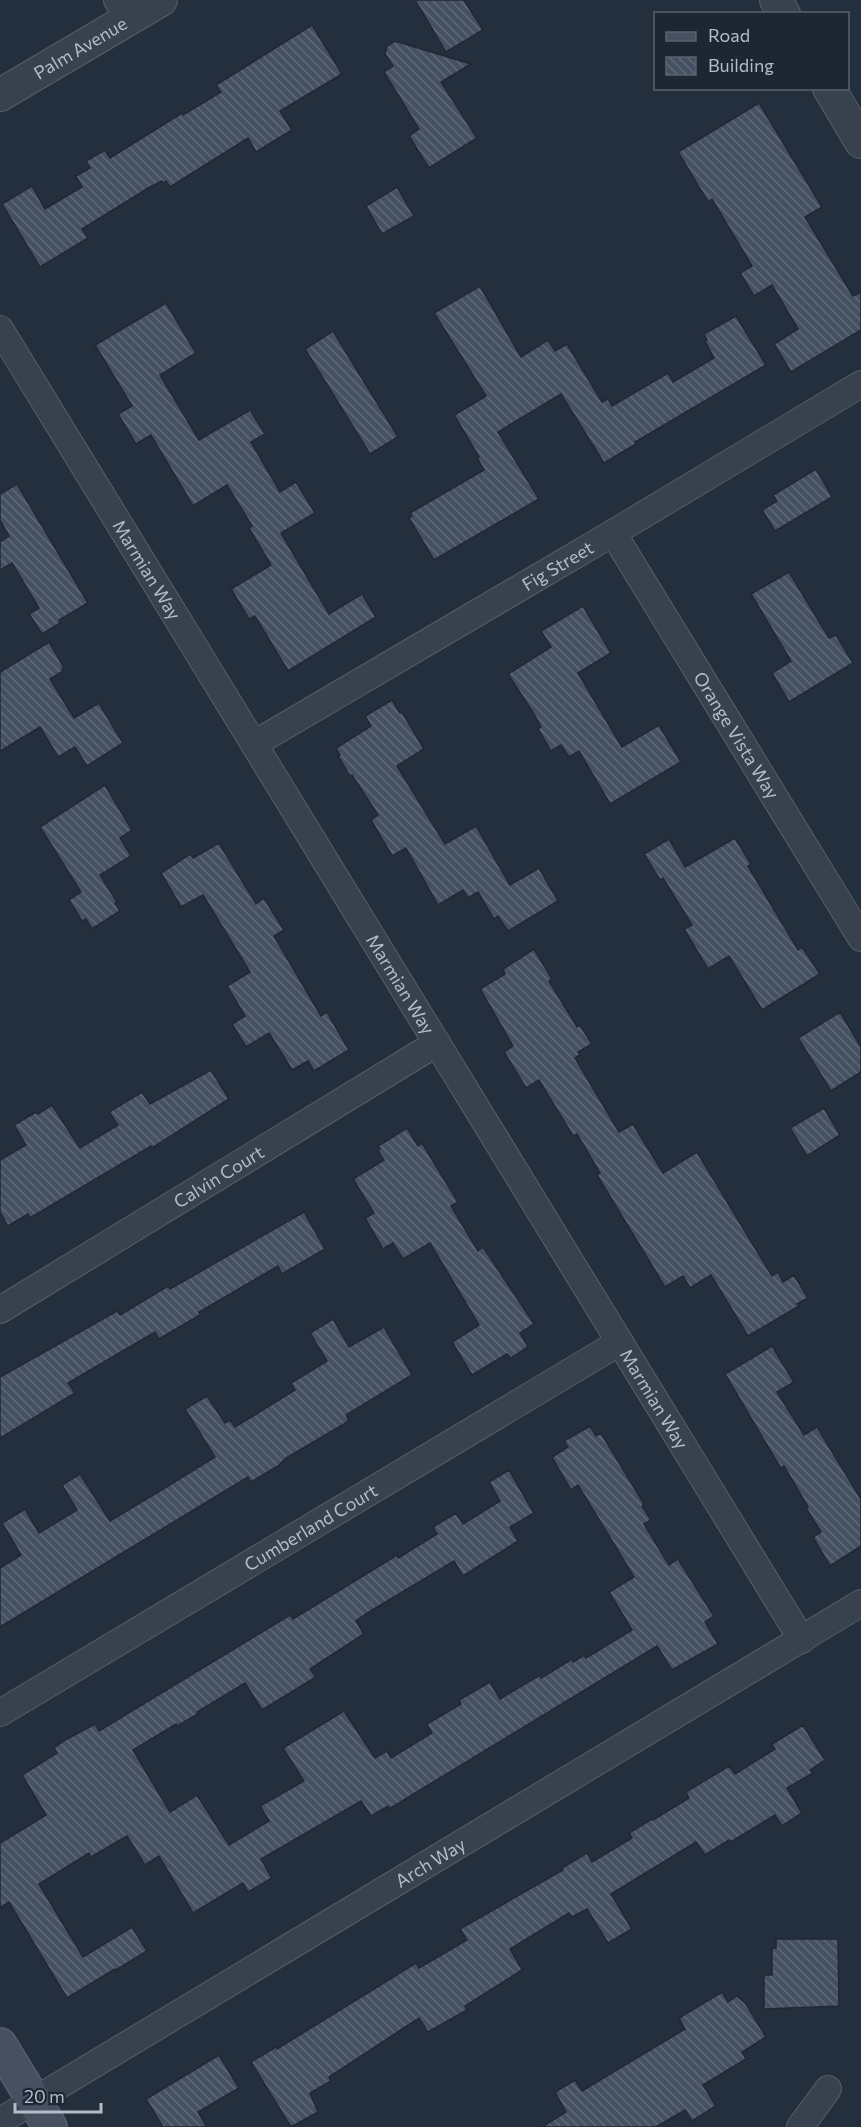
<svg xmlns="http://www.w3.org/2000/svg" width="861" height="2127" font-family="Commissioner,sans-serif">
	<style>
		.building { fill: url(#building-back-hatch); stroke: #1f2835; stroke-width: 1.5 }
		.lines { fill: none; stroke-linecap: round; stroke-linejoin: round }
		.minor-casing { stroke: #565f6c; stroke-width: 28 }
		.tertiary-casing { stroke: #565f6c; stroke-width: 34 }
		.secondary-casing { stroke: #565f6c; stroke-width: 36 }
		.minor { stroke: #38414e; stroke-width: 26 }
		.tertiary { stroke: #38414e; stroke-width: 32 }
		.secondary { stroke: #465061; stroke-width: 33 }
		.labels { text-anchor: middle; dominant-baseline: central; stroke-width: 4.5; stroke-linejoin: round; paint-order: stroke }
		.street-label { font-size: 18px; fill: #b4bcc9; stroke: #1d2633 }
	</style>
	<defs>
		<pattern id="building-back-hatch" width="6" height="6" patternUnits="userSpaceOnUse" patternTransform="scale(1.5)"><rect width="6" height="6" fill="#455162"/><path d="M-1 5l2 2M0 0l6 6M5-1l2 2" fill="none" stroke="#5d6877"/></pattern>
	</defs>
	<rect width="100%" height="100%" fill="#242f3e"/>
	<g class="building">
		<polygon points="415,0 464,0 483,30 446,52"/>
		<polygon points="312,25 342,74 280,111 292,130 256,152 248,138 170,187 166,181 163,183 162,181 150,187 82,229 88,238 40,267 2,204 32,186 45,209 82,187 76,176 90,168 86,161 105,150 110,158 182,113 183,115 221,92 216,85"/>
		<polygon points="395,41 471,64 441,82 477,138 429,168 409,136 419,129 384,72 393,66 385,54 387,46"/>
		<polygon points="759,103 822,207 805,217 853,296 861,292 861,330 791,372 774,344 798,329 772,285 754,296 740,273 752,266 712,199 708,202 678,152"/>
		<polygon points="397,187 414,216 382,234 366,206"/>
		<polygon points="480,286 521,357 548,340 555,351 567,344 602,402 608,399 612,406 668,373 673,382 714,358 705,341 707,340 704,334 736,316 766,365 635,442 636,444 604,463 561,394 498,432 539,499 434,560 409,518 412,516 410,513 484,470 477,458 479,457 454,415 486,396 434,313"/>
		<polygon points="166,303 196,353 160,375 199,440 250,410 265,434 251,442 280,492 296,482 315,513 281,533 329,614 362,594 376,617 288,671 255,616 249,619 231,589 271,565 249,528 252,526 227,485 193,506 151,435 136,444 118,414 132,406 95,345"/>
		<polygon points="333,331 398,437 370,454 305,349"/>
		<polygon points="816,469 832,497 775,531 762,510 777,501 773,495"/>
		<polygon points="17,484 88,603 59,620 60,623 42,634 29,614 39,608 12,563 0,570 0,542 9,536 0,520 0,494"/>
		<polygon points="789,572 829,638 836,635 853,663 789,702 772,673 791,661 751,594"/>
		<polygon points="583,606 611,653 578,673 622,747 659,725 681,762 610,804 579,751 569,757 561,745 551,751 538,729 541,727 534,714 508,674 551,647 541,631"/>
		<polygon points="49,642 64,668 62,669 63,671 50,679 74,718 99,703 123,743 87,766 75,747 58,757 40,727 0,751 0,672"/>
		<polygon points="392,700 400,713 402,712 424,749 397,766 445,844 476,826 510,885 539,868 558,901 508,931 498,916 494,919 478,892 468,898 463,890 438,905 406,848 392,856 371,820 378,815 352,775 350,776 338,756 340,755 336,748 371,726 365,716"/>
		<polygon points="105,785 132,830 120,838 131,856 100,875 117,902 115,903 120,911 92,929 86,919 82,921 69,900 81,892 40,827"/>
		<polygon points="735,838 751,864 748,866 798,950 802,947 820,974 762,1010 729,956 708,969 684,929 692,925 663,878 660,880 644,854 669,839 685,867"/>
		<polygon points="219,843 256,904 264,898 284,930 274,936 321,1016 327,1012 349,1050 314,1071 308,1061 292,1070 269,1033 246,1047 232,1024 245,1016 227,986 250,972 203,895 181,907 161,873 190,854 193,858"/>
		<polygon points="534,949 552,979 549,981 577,1027 580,1025 592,1044 578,1052 580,1055 575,1058 619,1132 633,1124 663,1173 697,1152 772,1276 778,1272 783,1282 794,1275 808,1298 797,1304 799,1306 748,1336 711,1275 690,1288 683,1276 665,1287 597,1175 600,1173 577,1134 573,1136 539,1080 526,1088 504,1052 513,1046 480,989 505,974 503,969"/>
		<polygon points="840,1012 861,1047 861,1072 831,1091 798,1038"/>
		<polygon points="211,1070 229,1099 152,1148 151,1146 30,1218 28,1214 8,1226 0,1212 0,1160 26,1145 14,1125 36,1112 38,1114 52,1105 80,1148 118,1125 109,1112 142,1092 150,1104"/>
		<polygon points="824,1108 840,1135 807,1156 790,1128"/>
		<polygon points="407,1128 418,1146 422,1143 458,1202 451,1206 478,1251 483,1247 534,1324 520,1333 528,1347 511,1358 507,1354 472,1375 452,1342 479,1325 430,1243 403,1259 393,1243 383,1249 365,1218 374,1213 353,1179 384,1160 378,1151 380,1149 378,1146"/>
		<polygon points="304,1212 325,1249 282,1274 278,1266 199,1312 200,1315 159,1339 155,1332 68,1383 75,1393 0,1438 0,1377 117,1311 120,1315 168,1286 170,1289"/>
		<polygon points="333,1319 349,1347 384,1327 412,1375 346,1415 349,1421 286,1458 278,1466 251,1482 248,1477 0,1627 0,1568 21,1555 2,1523 25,1509 39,1533 77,1510 62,1485 80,1474 110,1521 168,1486 215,1457 185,1409 207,1396 225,1423 230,1420 235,1427 295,1390 291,1383 327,1361 310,1333"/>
		<polygon points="772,1346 794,1382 777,1392 804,1435 817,1427 861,1499 861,1546 830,1566 813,1537 821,1532 806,1508 808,1507 784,1466 781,1468 774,1457 725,1374"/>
		<polygon points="590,1426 596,1436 601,1433 644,1504 642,1506 651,1520 644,1524 669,1565 678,1559 714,1616 705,1622 718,1644 672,1670 657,1646 389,1809 388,1806 371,1816 361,1801 261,1859 272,1878 248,1892 243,1883 193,1913 159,1856 145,1865 127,1836 91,1857 89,1853 39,1884 83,1957 132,1927 147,1951 116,1970 115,1969 67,1998 9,1902 0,1908 0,1843 46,1815 22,1775 57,1753 54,1748 65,1740 95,1724 99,1731 290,1615 293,1619 397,1555 398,1558 437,1534 433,1527 456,1513 463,1524 500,1501 489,1482 509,1470 534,1513 510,1527 518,1541 463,1576 454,1561 369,1612 356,1621 364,1634 310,1669 316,1677 262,1710 245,1683 197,1712 198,1714 177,1726 176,1724 133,1750 170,1812 197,1795 229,1845 269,1821 260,1806 304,1781 283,1748 344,1711 375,1758 387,1751 391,1758 432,1733 427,1724 461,1704 459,1700 490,1682 500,1699 540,1675 541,1678 572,1659 573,1662 584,1655 586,1658 632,1630 609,1592 634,1577 578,1485 571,1490 552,1457 568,1447 564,1441"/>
		<polygon points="803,1725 825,1760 810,1770 813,1773 787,1788 802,1813 782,1826 775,1815 731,1842 729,1840 705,1855 696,1842 611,1894 632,1929 608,1943 587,1909 572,1917 569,1913 510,1949 522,1970 465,2006 467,2010 428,2032 419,2018 329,2077 331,2081 310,2093 318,2112 291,2127 251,2062 276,2047 277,2049 416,1963 419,1968 467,1940 460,1929 563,1870 562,1868 587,1853 592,1862 632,1838 629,1833 652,1819 653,1820 689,1798 686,1792 729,1766 735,1774 775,1749 772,1744"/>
		<polygon points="776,1939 838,1939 839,2006 764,2009 764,1975 772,1975 772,1948 776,1948"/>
		<polygon points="722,1992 728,2002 737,1996 746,2004 766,2037 742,2052 746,2059 703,2085 716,2106 692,2121 685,2110 656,2127 542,2127 566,2112 555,2092 575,2080 582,2091 685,2029 679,2018"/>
		<polygon points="219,2055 239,2088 198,2112 207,2127 163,2127 146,2099"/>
	</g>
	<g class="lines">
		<defs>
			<g id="minor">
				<polyline points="117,0 129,19"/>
				<path id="s1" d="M0,329l802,1311"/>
				<path id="s2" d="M613,533l248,405"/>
				<path id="s3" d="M254,744l359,-211 248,-149"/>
				<path id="s4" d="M0,1310l437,-267"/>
				<path id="s5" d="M0,1713l620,-371"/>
				<path id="s6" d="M0,2121l861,-518"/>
				<polyline points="800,2127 828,2089"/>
			</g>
			<g id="tertiary">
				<polyline points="776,0 784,14"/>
				<polyline points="829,88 861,142"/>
				<path id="s7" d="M0,95l161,-95"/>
			</g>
			<polyline id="secondary" points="0,2045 50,2127"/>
		</defs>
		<use href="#minor" class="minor-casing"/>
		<use href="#tertiary" class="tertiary-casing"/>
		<use href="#secondary" class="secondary-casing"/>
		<use href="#minor" class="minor"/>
		<use href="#tertiary" class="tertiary"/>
		<use href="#secondary" class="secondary"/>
	</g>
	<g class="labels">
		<g class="street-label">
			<text stroke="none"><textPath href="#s7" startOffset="93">Palm Avenue</textPath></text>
			<text stroke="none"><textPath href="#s3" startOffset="352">Fig Street</textPath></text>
			<text stroke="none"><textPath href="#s1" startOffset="282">Marmian Way</textPath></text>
			<text stroke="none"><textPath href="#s2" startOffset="237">Orange Vista Way</textPath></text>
			<text stroke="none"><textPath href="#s1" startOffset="768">Marmian Way</textPath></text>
			<text stroke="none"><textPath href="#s4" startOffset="256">Calvin Court</textPath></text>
			<text stroke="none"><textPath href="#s1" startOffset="1254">Marmian Way</textPath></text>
			<text stroke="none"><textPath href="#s5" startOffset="362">Cumberland Court</textPath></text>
			<text stroke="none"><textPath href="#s6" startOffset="502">Arch Way</textPath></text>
		</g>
	</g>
	<rect x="654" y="12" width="195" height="78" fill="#1d2633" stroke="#59626f" stroke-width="1.5"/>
	<rect x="666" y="32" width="30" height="9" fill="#465061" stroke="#59626f" stroke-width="1.5"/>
	<text x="708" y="42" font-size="18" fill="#b4bcc9">Road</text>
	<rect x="666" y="57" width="30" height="18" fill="url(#building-back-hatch)" stroke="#59626f" stroke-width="1.5"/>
	<text x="708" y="72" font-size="18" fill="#b4bcc9">Building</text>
	<path d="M15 2103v9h86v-9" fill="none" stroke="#b4bcc9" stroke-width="3"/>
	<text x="24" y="2103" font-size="18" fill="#b4bcc9" stroke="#1d2633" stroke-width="4.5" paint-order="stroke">20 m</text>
</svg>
